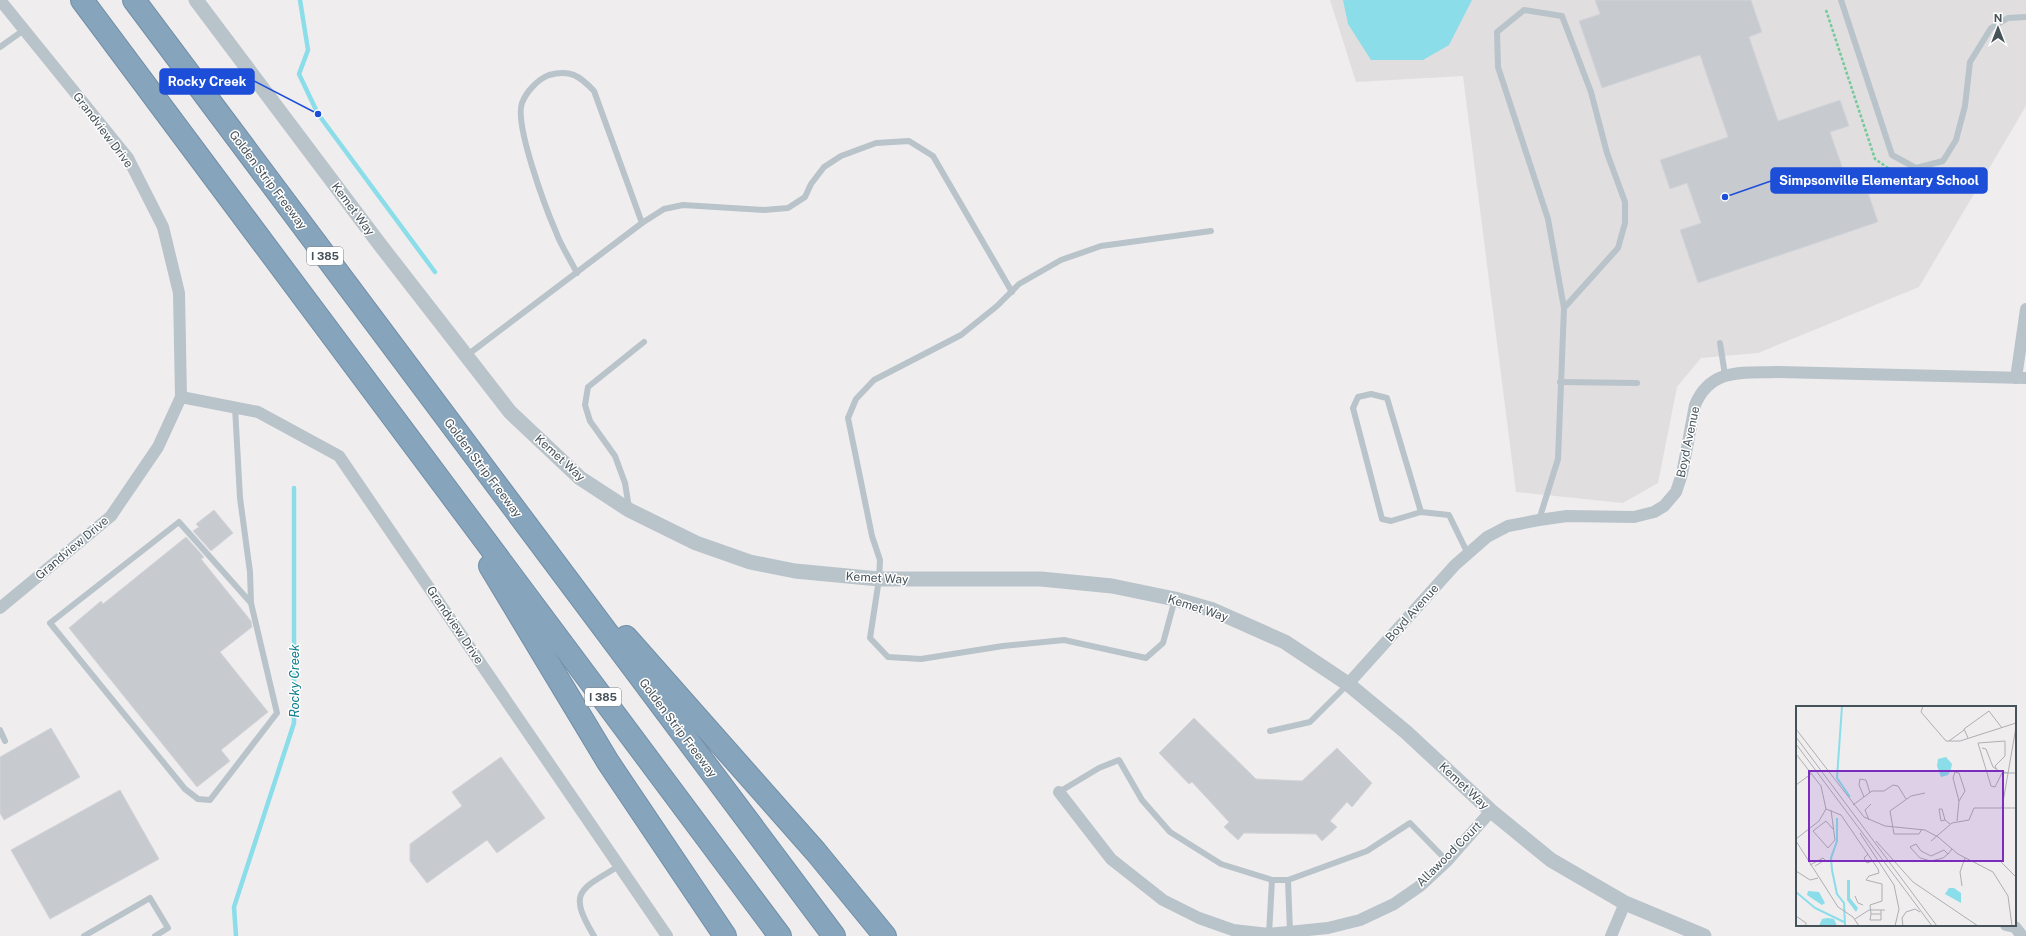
<svg xmlns="http://www.w3.org/2000/svg" width="2026" height="936" font-family="'Public Sans',sans-serif">
	<style>
		.education { fill: #e1dedf }
		.water { fill: #8adde9 }
		.lines { fill: none; stroke-linecap: round; stroke-linejoin: round }
		.stream { stroke: #8adde9; stroke-width: 4.5 }
		.building { fill: #c7cbd0; stroke: #d2d4d9 }
		.motorway-casing { stroke: #718fa7; stroke-width: 24 }
		.path { stroke: #75ca9a; stroke-width: 2.5; stroke-dasharray: 3 2; stroke-linecap: butt }
		.service { stroke: #b9c3ca; stroke-width: 6 }
		.minor { stroke: #b9c3ca; stroke-width: 12 }
		.tertiary { stroke: #b9c3ca; stroke-width: 15 }
		.motorway { stroke: #86a4bc; stroke-width: 22 }
		.labels { text-anchor: middle; dominant-baseline: central; stroke-width: 3; stroke-linejoin: round; paint-order: stroke }
		.shield { fill: #fff; stroke: #7e868c; stroke-width: 1 }
		.shield-label { font-size: 11px; font-weight: bold; fill: #46525a }
		.street-label { font-size: 12px; fill: #46525a; stroke: #fff }
		.water-label { font-size: 13px; font-style: italic; fill: #0f7e8e; stroke: #fff }
		.inset-river { fill: none; stroke: #8adde9; stroke-width: 2 }
		.inset-road { fill: none; stroke: #acafb3; stroke-width: 1 }
		.view { fill: #7b2cbf; fill-opacity: 0.15; stroke: #7b2cbf; stroke-width: 2 }
		.inset-edge { fill: none; stroke: #46525a; stroke-width: 2 }
		.leader { fill: none; stroke: #1d4ed8; stroke-width: 1.5 }
		.callout-dot { fill: #1d4ed8; stroke: #fff; stroke-width: 1.5 }
		.callout { fill: #1d4ed8; stroke: #1d4ed8; stroke-width: 1.5 }
		.callout-label { font-size: 13px; text-anchor: middle; font-weight: bold; fill: #fff }
	</style>
	<rect width="100%" height="100%" fill="#f0edee"/>
	<polygon class="education" points="1330,0 2026,0 2026,106 1919,287 1758,353 1701,358 1677,387 1658,483 1623,503 1516,492 1463,76 1356,82"/>
	<polygon class="water" points="1343,0 1472,0 1449,45 1423,60 1371,60 1348,24"/>
	<g class="lines">
		<g class="stream">
			<polyline points="300,0 308,50 299,74 318,114 435,272"/>
			<polyline points="236,936 234,907 294,723 294,488"/>
		</g>
	</g>
	<g class="building">
		<polygon points="1595,0 1751,0 1762,32 1749,37 1778,121 1840,100 1849,126 1830,132 1845,175 1860,169 1878,222 1698,283 1680,230 1701,223 1687,183 1670,189 1660,160 1728,137 1700,55 1602,88 1579,21 1600,14"/>
		<polygon points="214,510 233,533 211,551 193,531 199,527 196,524"/>
		<polygon points="186,537 204,557 201,559 251,621 252,627 220,652 268,712 221,750 230,761 197,787 69,628 101,601 103,604"/>
		<polygon points="1194,718 1256,779 1302,781 1337,748 1372,783 1352,807 1347,802 1330,821 1337,827 1322,841 1316,834 1244,833 1238,840 1224,827 1229,822 1192,782 1189,784 1159,753"/>
		<polygon points="51,728 80,777 4,820 0,813 0,757"/>
		<polygon points="501,757 545,818 497,853 487,840 427,883 410,861 410,844 462,806 452,792"/>
		<polygon points="120,790 159,859 50,919 11,850"/>
	</g>
	<g class="lines">
		<defs>
			<g id="motorway">
				<polyline points="82,0 780,936"/>
				<polyline points="134,0 834,936"/>
				<polyline points="490,566 608,762 725,936"/>
				<polyline points="626,637 816,852 885,936"/>
			</g>
		</defs>
		<use href="#motorway" class="motorway-casing"/>
		<polyline class="path" points="1826,10 1875,159 1901,177 1909,177"/>
		<g class="service">
			<polyline points="1841,0 1892,155 1916,168 1943,161 1956,140 1965,106 1970,62 1991,28 2008,18 2026,17"/>
			<polyline points="0,47 24,30"/>
			<path d="M577,273c-7,-14 -16,-27 -21,-41 -10,-23 -42,-108 -34,-129 4,-11 16,-24 27,-28 21,-6 31,1 45,16l48,132"/>
			<polyline points="1720,343 1725,375"/>
			<polyline points="466,356 642,223 664,209 683,205 764,210 788,208 805,197 811,184 824,167 841,156 876,143 909,141 933,156 1012,292"/>
			<polyline points="1560,382 1637,383"/>
			<polyline points="235,407 240,498 250,572 251,603 277,713 210,800 198,799 185,789 50,623 179,522 251,603"/>
			<polyline points="629,508 625,483 615,456 590,421 585,405 588,387 644,342"/>
			<polyline points="1421,512 1391,521 1382,519 1353,408 1358,397 1371,394 1387,398 1421,512 1449,515 1468,554"/>
			<polyline points="1539,520 1558,459 1564,308 1548,219 1498,67 1497,32 1524,10 1562,16 1591,92 1607,153 1625,202 1625,223 1618,248 1564,308"/>
			<polyline points="1175,599 1163,643 1146,658 1064,640 1003,646 921,659 888,657 870,638 879,579 880,560 872,536 848,418 856,399 874,380 961,335 997,306 1019,284 1061,260 1101,246 1211,231"/>
			<polyline points="0,730 5,741"/>
			<polyline points="1270,731 1310,722 1348,684"/>
			<polyline points="1059,792 1099,768 1119,760 1142,800 1170,832 1221,864 1272,880 1288,880 1367,851 1410,823 1447,861"/>
			<polyline points="1288,880 1290,932"/>
			<polyline points="1269,934 1272,880"/>
			<polyline points="84,936 150,898 168,928 155,936"/>
			<path d="M594,936c-27,-45 -14,-46 25,-70"/>
		</g>
		<g class="minor">
			<polyline points="2016,378 2026,309"/>
			<polyline points="181,397 258,412 339,456 667,936"/>
			<polyline points="0,608 111,516 158,447 181,397 179,293 163,227 128,158 0,0"/>
			<path d="M1348,684l107,-119 32,-28 21,-11 31,-6 28,-4 67,1 20,-5 10,-6 12,-14 6,-18 13,-69c16,-38 49,-32 83,-33l248,6"/>
			<polyline points="1059,792 1111,859 1163,900 1199,918 1233,930 1269,934 1328,928 1360,920 1394,904 1420,886 1447,861 1491,811"/>
			<polyline points="2006,925 2015,927 2022,936"/>
			<polyline points="1611,936 1625,903"/>
		</g>
		<polyline class="tertiary" points="196,0 381,246 510,412 580,478 629,510 696,543 750,562 795,571 879,579 1041,579 1112,586 1175,599 1213,610 1285,642 1348,684 1406,732 1491,811 1551,860 1625,903 1704,936"/>
		<use href="#motorway" class="motorway"/>
	</g>
	<g class="labels">
		<g class="shield">
			<rect x="307" y="247" width="36" height="18" rx="3"/>
			<rect x="585" y="688" width="36" height="18" rx="3"/>
		</g>
		<g class="shield-label">
			<text x="325" y="256">I 385</text>
			<text x="603" y="697">I 385</text>
		</g>
		<g class="street-label">
			<text transform="translate(103 130) rotate(53)">Grandview Drive</text>
			<text transform="translate(268 180) rotate(53)">Golden Strip Freeway</text>
			<text transform="translate(353 209) rotate(53)">Kemet Way</text>
			<text transform="translate(1688 442) rotate(-78)">Boyd Avenue</text>
			<text transform="translate(560 458) rotate(42)">Kemet Way</text>
			<text transform="translate(483 468) rotate(53)">Golden Strip Freeway</text>
			<text transform="translate(72 548) rotate(-40)">Grandview Drive</text>
			<text transform="translate(877 578) rotate(3)">Kemet Way</text>
			<text transform="translate(1198 608) rotate(18)">Kemet Way</text>
			<text transform="translate(1412 613) rotate(-48)">Boyd Avenue</text>
			<text transform="translate(455 625) rotate(56)">Grandview Drive</text>
			<text transform="translate(678 728) rotate(53)">Golden Strip Freeway</text>
			<text transform="translate(1464 786) rotate(43)">Kemet Way</text>
			<text transform="translate(1449 854) rotate(-45)">Allawood Court</text>
		</g>
		<g class="water-label">
			<text transform="translate(294 681) rotate(-90)">Rocky Creek</text>
		</g>
	</g>
	<g transform="translate(1796 706)">
		<rect width="220" height="220" fill="#f0edee"/>
		<path d="M150,51l6,7 -1,5 -3,6 -7,2 -4,-11 1,-7zM51,174h3v18l8,10 -2,4 -9,-12zM153,182h5l7,5v10l-16,-9zM12,185l11,1 6,11 -3,2 -15,-10zM32,212l6,1 3,7h-18l3,-7z" fill="#8adde9"/>
		<path class="inset-river" d="M46,0l-5,72 13,19M41,112v23l-6,17 1,12 5,24 7,9 1,23M0,186l19,16 29,14"/>
		<path class="inset-road" d="M127,0l-2,6 25,29h14l56,-18M0,23l68,88 21,9 40,4 13,7 20,17 35,18 15,24 4,30M0,31l141,189M172,32l-4,-9 25,-18 13,17M153,35l15,-11M0,38l136,182M186,42l4,1 7,18 3,2M0,48l25,32 5,23 -7,12 -23,18M212,67l-11,-3 -2,-4 10,-10v-15l-27,2 13,43 4,1 7,-14h14M0,79l15,-11M68,91l-5,-12 1,-6 6,1 4,13M57,99l19,-14h12l9,-6 5,1 8,13M206,102l14,-81M30,103l15,6 37,54 1,4 -10,3 -3,4 16,4v17l-12,4 1,9M35,104l4,30 -7,8 -15,-17 13,-10 7,8M73,114l-4,-10 6,-6M149,114l-4,1 -2,-12h3l3,11 5,4M161,115l2,-20 -6,-23 2,-6 4,1 6,18 -6,10M126,123l-3,5h-25l-4,-23 21,-15 14,-3M64,127l34,52 5,24 -4,17M0,135l42,66 15,10 6,9M80,135l37,41 65,44M135,135l21,-18 17,-3 5,-12h42M72,148l-4,4 3,5 5,-2M152,148l-4,-4 -13,6 -10,-5 -5,-7 -6,3 10,11 11,3 12,-3 5,-4 4,-5M203,154l17,17M14,159l13,-7 2,2 -10,6M0,165l14,9 8,-2M166,180l-2,-14 5,-14M59,190l3,7 5,2M85,204v10h-11l1,-6h10M0,210l10,7v3M59,213l14,-9h16M107,220l-1,-8 4,-6 9,-3 5,3"/>
		<path class="view" d="M13,65h194v90h-194z"/>
		<rect width="220" height="220" class="inset-edge"/>
	</g>
	<path class="leader" d="M318 114L254 81M1725 197L1771 181"/>
	<g class="callout-dot">
		<circle cx="318" cy="114" r="4"/>
		<circle cx="1725" cy="197" r="4"/>
	</g>
	<g class="callout">
		<rect x="160" y="69" width="94" height="25" rx="4"/>
		<rect x="1771" y="168" width="216" height="25" rx="4"/>
	</g>
	<g class="callout-label">
		<text x="207" y="86">Rocky Creek</text>
		<text x="1879" y="185">Simpsonville Elementary School</text>
	</g>
	<g transform="translate(1998 28)" stroke="#ffffff" stroke-width="3" paint-order="stroke">
	<path d="M0-3L7 15L0 10L-7 15Z" fill="#46525a"/>
	<text y="-6" font-size="11" font-weight="bold" text-anchor="middle" fill="#46525a">N</text>
	</g>
</svg>
